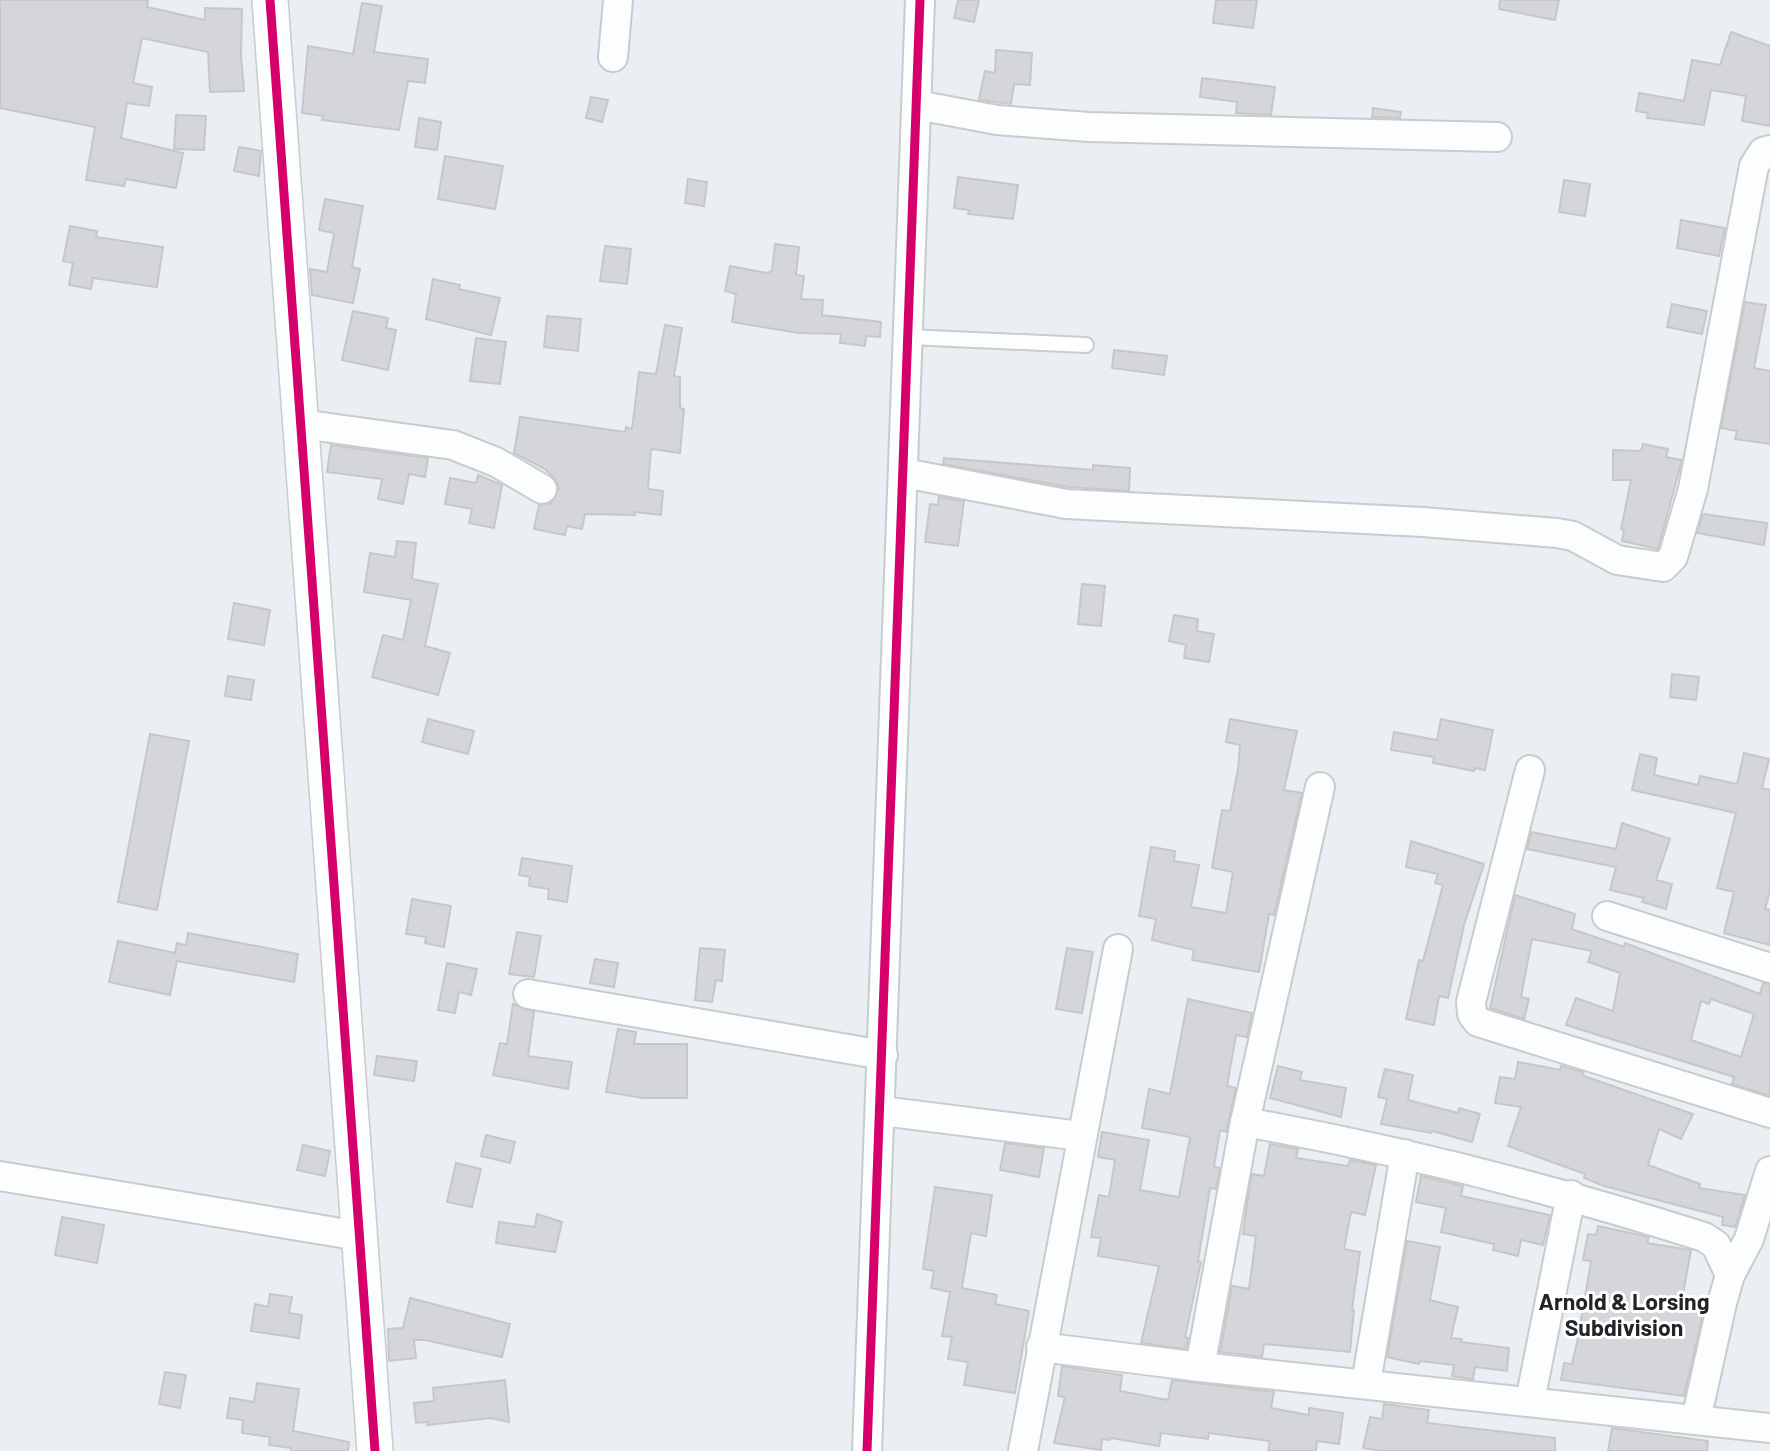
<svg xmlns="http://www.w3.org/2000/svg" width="1770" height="1451" font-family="Barlow,sans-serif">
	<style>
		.building { fill: #d4d6d9; stroke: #c6c7cc; stroke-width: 2; fill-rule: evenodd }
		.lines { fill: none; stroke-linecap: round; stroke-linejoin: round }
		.service-casing { stroke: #c8cccf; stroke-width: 18 }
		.minor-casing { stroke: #c8cccf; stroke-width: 32 }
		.tertiary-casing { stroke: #c8cccf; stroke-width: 38 }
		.service { stroke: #fcfdfd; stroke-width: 14 }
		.minor { stroke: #fcfdfd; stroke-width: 28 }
		.tertiary { stroke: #fcfdfd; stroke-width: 35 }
		.cycleway-casing { stroke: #fff; stroke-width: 13 }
		.cycleway { stroke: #d6006c; stroke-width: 9 }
		.labels { text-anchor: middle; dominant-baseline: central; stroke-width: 6; stroke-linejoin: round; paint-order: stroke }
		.neighbourhood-label { font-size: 23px; font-weight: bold; fill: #222528; stroke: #fff }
	</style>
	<rect width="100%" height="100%" fill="#eaeff4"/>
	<g class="building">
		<polygon points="0,0 148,0 147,7 205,20 205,8 242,9 241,56 244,91 210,92 208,52 142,38 133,83 152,87 149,106 127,103 121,138 183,153 176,188 126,179 124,186 86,180 95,127 0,108"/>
		<polygon points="958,0 979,0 974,22 954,18"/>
		<polygon points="1216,0 1257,0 1253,28 1213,23"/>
		<polygon points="1500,0 1559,0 1555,20 1499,9"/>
		<polygon points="362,3 382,6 374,52 428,59 425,83 408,81 399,130 322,120 323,116 302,113 308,46 353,54"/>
		<polygon points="1731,32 1770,46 1770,126 1742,121 1746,96 1711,90 1704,125 1647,118 1648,113 1636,111 1639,93 1684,101 1692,60 1720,65"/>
		<polygon points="996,50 1032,53 1030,85 1014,84 1011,104 979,100 985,71 995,73"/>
		<polygon points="1202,78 1275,87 1271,115 1236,113 1237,102 1200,97"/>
		<polygon points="591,97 608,100 602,122 586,118"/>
		<polygon points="1373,108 1401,112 1400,118 1372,117"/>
		<polygon points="176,115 206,116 204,150 174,149"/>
		<polygon points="419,118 441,122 437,150 415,147"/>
		<polygon points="239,147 261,151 259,176 234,171"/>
		<polygon points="445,156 503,166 495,209 438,199"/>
		<polygon points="958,177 1018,185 1013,219 968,214 969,210 954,208"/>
		<polygon points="688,179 707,182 704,206 685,203"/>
		<polygon points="1564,180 1590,184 1585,216 1559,212"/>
		<polygon points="325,199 363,206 352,267 360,269 353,303 312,295 310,269 327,272 334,233 319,230"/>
		<polygon points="1681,220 1725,228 1719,256 1677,248"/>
		<polygon points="70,226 97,231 96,237 163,247 157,287 93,278 91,289 69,285 73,263 63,261"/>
		<polygon points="775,244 799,247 796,275 804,276 801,299 823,300 822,315 881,322 880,337 866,336 865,346 840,343 841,334 799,333 732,322 736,294 725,291 730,266 767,273 772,271"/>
		<polygon points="605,246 631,249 627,284 600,281"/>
		<polygon points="433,279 460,285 459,289 500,298 491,335 426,319"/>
		<polygon points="1745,302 1766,305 1754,368 1770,371 1770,444 1735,439 1737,431 1721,428"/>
		<polygon points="1672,304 1707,311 1702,334 1667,327"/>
		<polygon points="353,311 388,318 386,328 396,330 388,370 342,360"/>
		<polygon points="547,316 581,319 578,351 544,347"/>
		<polygon points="665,325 682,328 674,376 680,377 680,408 684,409 680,453 651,449 648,489 663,491 661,515 635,512 635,515 585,514 582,529 567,526 565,535 534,529 539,505 551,503 559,488 556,480 545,469 514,453 520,417 625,432 626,427 632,429 639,372 656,374"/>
		<polygon points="476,338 506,342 500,384 470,381"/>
		<polygon points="1114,350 1167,356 1164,375 1112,368"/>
		<polygon points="1643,444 1668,449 1666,457 1682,460 1658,549 1622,541 1624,530 1621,529 1631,480 1613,480 1613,450 1641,451"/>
		<polygon points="331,445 428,458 425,477 409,474 403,504 378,499 382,479 327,472"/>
		<polygon points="944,458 1093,470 1093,465 1130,468 1129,491 1068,487 943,464"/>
		<polygon points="478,475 502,485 494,528 469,523 472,509 445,504 450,478 476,483"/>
		<polygon points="939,497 964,501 958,546 925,542 930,504 938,505"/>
		<polygon points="1703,514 1767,523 1764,545 1697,533"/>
		<polygon points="397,541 416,543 412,579 438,584 425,646 450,653 438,695 372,677 383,635 403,640 411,600 364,592 370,553 395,557"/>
		<polygon points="1082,584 1105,586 1101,626 1078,624"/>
		<polygon points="234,603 270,610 264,645 228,639"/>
		<polygon points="1174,615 1198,619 1197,631 1214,634 1209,662 1184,658 1186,645 1169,641"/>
		<polygon points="1672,674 1699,677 1696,700 1670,697"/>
		<polygon points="228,676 254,680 251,700 225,696"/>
		<polygon points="428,719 474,731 468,754 422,742"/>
		<polygon points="1230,719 1297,731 1284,790 1302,793 1274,915 1269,914 1259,972 1192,960 1194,950 1152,940 1156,919 1139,916 1151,847 1175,851 1174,861 1199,865 1191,907 1226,913 1233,872 1212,868 1222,810 1230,811 1238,769 1240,745 1226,742"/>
		<polygon points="1441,719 1493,730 1485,770 1475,768 1474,771 1433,763 1434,757 1391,750 1394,732 1437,740"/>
		<polygon points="150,734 189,741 157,910 118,902"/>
		<polygon points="1744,753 1769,759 1762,788 1770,790 1770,891 1765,909 1770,910 1770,945 1724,933 1734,892 1717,888 1736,813 1632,790 1640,754 1657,758 1654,775 1698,785 1700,776 1737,784"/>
		<polygon points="1622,823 1670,839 1656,880 1672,884 1666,909 1642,902 1644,898 1610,890 1616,867 1527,849 1531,832 1616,849"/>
		<polygon points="1411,841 1484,864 1464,925 1448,998 1439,996 1434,1025 1406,1019 1419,960 1423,961 1443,885 1435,883 1438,874 1406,867"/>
		<polygon points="522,858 572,866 567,902 548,899 549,889 529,886 530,877 519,875"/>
		<path d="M1515,895l60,19 -3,15 52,18 1,-4 135,51 3,-11 7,1v112l-38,-12 2,-7 -168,-52 10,-27 37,13 7,-38 -32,-11 4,-11 -60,-12 -11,58 8,2 -5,20 -34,-11zM1711,999l43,15 -13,43 -50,-17 10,-39 8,3z"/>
		<polygon points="412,899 451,906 444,947 425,943 426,937 406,934"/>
		<polygon points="517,932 541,936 534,977 509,974"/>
		<polygon points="188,933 298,954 294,982 177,961 170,995 109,982 118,941 175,953 177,943 186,945"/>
		<polygon points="700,948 725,950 722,981 716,980 712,1002 695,1000"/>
		<polygon points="1067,948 1093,952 1082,1013 1056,1009"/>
		<polygon points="595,959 618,963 614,987 590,983"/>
		<polygon points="447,963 477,969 471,995 459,992 455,1013 438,1010"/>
		<polygon points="1188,999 1252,1013 1247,1037 1236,1035 1227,1086 1236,1088 1226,1132 1220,1130 1214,1167 1220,1168 1216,1189 1210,1188 1198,1261 1201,1262 1185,1337 1188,1338 1186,1349 1141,1343 1159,1266 1098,1256 1101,1238 1091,1237 1099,1195 1109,1197 1115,1160 1098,1157 1102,1132 1149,1140 1140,1190 1179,1197 1190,1137 1142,1128 1149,1089 1170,1094"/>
		<polygon points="513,1004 534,1012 528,1056 572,1062 568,1089 493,1075 500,1043 507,1044"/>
		<polygon points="618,1029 636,1032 634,1044 687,1044 687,1098 643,1098 606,1092"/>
		<polygon points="377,1056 417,1061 414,1081 374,1075"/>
		<polygon points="1518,1062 1560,1070 1561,1066 1583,1072 1584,1076 1693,1114 1681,1139 1659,1129 1648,1165 1700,1184 1699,1188 1745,1195 1735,1227 1722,1225 1723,1217 1604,1186 1584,1178 1585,1174 1508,1146 1521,1107 1495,1103 1500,1077 1515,1079"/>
		<polygon points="1278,1066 1302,1072 1300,1080 1346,1088 1341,1117 1270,1098"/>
		<polygon points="1385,1069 1413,1075 1408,1100 1458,1113 1459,1108 1480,1114 1472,1142 1432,1131 1431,1133 1381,1124 1387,1099 1378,1097"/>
		<polygon points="486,1135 515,1142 510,1163 481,1156"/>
		<polygon points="1005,1143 1044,1148 1039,1177 1000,1170"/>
		<polygon points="1270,1144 1298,1149 1296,1158 1348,1166 1350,1160 1376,1165 1365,1215 1351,1212 1344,1249 1360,1252 1352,1309 1354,1310 1350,1352 1264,1344 1262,1357 1220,1352 1232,1286 1249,1289 1256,1236 1243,1234 1248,1196 1252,1174 1264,1176"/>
		<polygon points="303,1145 330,1151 325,1176 297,1170"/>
		<polygon points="456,1163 481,1169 472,1207 447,1202"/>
		<polygon points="1421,1176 1463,1186 1461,1196 1550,1215 1543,1245 1521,1240 1518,1256 1493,1250 1494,1244 1441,1232 1446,1208 1416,1202"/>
		<polygon points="935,1187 992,1195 986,1236 971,1233 962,1288 997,1295 995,1304 1029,1311 1015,1393 964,1385 968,1362 948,1359 952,1337 942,1336 950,1292 931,1288 934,1271 923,1269"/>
		<polygon points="537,1214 562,1222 555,1252 496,1243 499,1222 535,1227"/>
		<polygon points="62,1217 104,1225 97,1263 55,1255"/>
		<polygon points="1598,1226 1649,1237 1647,1243 1691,1250 1680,1310 1703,1314 1684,1396 1561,1380 1564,1363 1572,1364 1578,1338 1591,1261 1583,1260 1588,1234 1596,1235"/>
		<polygon points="1407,1241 1440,1247 1430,1300 1458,1307 1451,1338 1462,1339 1461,1342 1509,1348 1507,1371 1475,1367 1473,1380 1470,1379 1452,1376 1454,1365 1420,1361 1419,1364 1387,1357"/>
		<polygon points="270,1294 292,1297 289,1313 302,1315 299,1338 251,1331 255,1304 268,1307"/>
		<polygon points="410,1298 510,1324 502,1357 425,1340 414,1340 416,1358 389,1361 388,1329 403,1328"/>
		<polygon points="1062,1366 1122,1375 1120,1391 1168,1400 1172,1380 1274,1392 1271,1408 1309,1415 1309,1408 1343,1413 1339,1444 1317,1441 1316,1451 1268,1451 1270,1441 1209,1433 1208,1439 1161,1433 1159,1446 1111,1438 1110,1440 1102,1439 1101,1450 1054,1443 1065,1397 1058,1396"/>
		<polygon points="165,1372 186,1375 180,1408 159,1404"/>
		<polygon points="505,1380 509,1422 491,1418 427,1425 428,1422 416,1423 414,1403 434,1401 433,1388"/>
		<polygon points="257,1383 299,1389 293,1431 349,1442 348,1451 291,1451 291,1448 269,1445 270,1437 242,1433 243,1420 227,1418 230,1398 254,1402"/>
		<polygon points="1384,1404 1429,1410 1427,1423 1555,1438 1555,1451 1384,1451 1363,1448 1370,1417 1382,1419"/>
		<polygon points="1612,1428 1708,1441 1707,1451 1608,1451"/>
	</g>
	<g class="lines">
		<defs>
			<polyline id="service" points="909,337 1086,345"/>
			<g id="minor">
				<polyline points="613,57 618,0"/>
				<polyline points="917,105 997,120 1089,127 1497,137"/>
				<polyline points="301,424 453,445 496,462 542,489"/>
				<polyline points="904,473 1066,504 1423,522 1557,533 1573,536 1617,560 1663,567 1673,557 1693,489 1754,166 1763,152 1770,150"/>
				<polyline points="1530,770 1471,1002 1472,1014 1478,1022 1770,1113"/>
				<polyline points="1607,916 1770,968"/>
				<polyline points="528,994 883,1055"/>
				<polyline points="882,1111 1080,1136"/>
				<path d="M1245,1122c156,28 308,67 459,115l12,8 14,30"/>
				<polyline points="0,1176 359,1236"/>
				<polyline points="1041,1347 1200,1367 1770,1428"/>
				<polyline points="1200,1367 1245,1122 1320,787"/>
				<polyline points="1366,1383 1405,1154"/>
				<polyline points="1530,1401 1571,1195"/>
				<polyline points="1696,1420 1722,1303 1730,1275 1749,1239 1770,1171"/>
				<polyline points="867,1451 920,0"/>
				<polyline points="1023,1451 1118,949"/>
			</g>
			<polyline id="tertiary" points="270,0 375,1451"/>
		</defs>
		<use href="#service" class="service-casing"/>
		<use href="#minor" class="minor-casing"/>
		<use href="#tertiary" class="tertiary-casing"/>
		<use href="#service" class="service"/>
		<use href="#minor" class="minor"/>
		<use href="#tertiary" class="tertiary"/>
		<defs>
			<g id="cycleway">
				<polyline points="270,0 375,1451"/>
				<polyline points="867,1451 920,0"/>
			</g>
		</defs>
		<use href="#cycleway" class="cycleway-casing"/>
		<use href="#cycleway" class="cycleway"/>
	</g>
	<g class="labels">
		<g class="neighbourhood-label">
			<text x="1624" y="1301">Arnold &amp; Lorsing<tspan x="1624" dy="26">Subdivision</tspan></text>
		</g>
	</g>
</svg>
